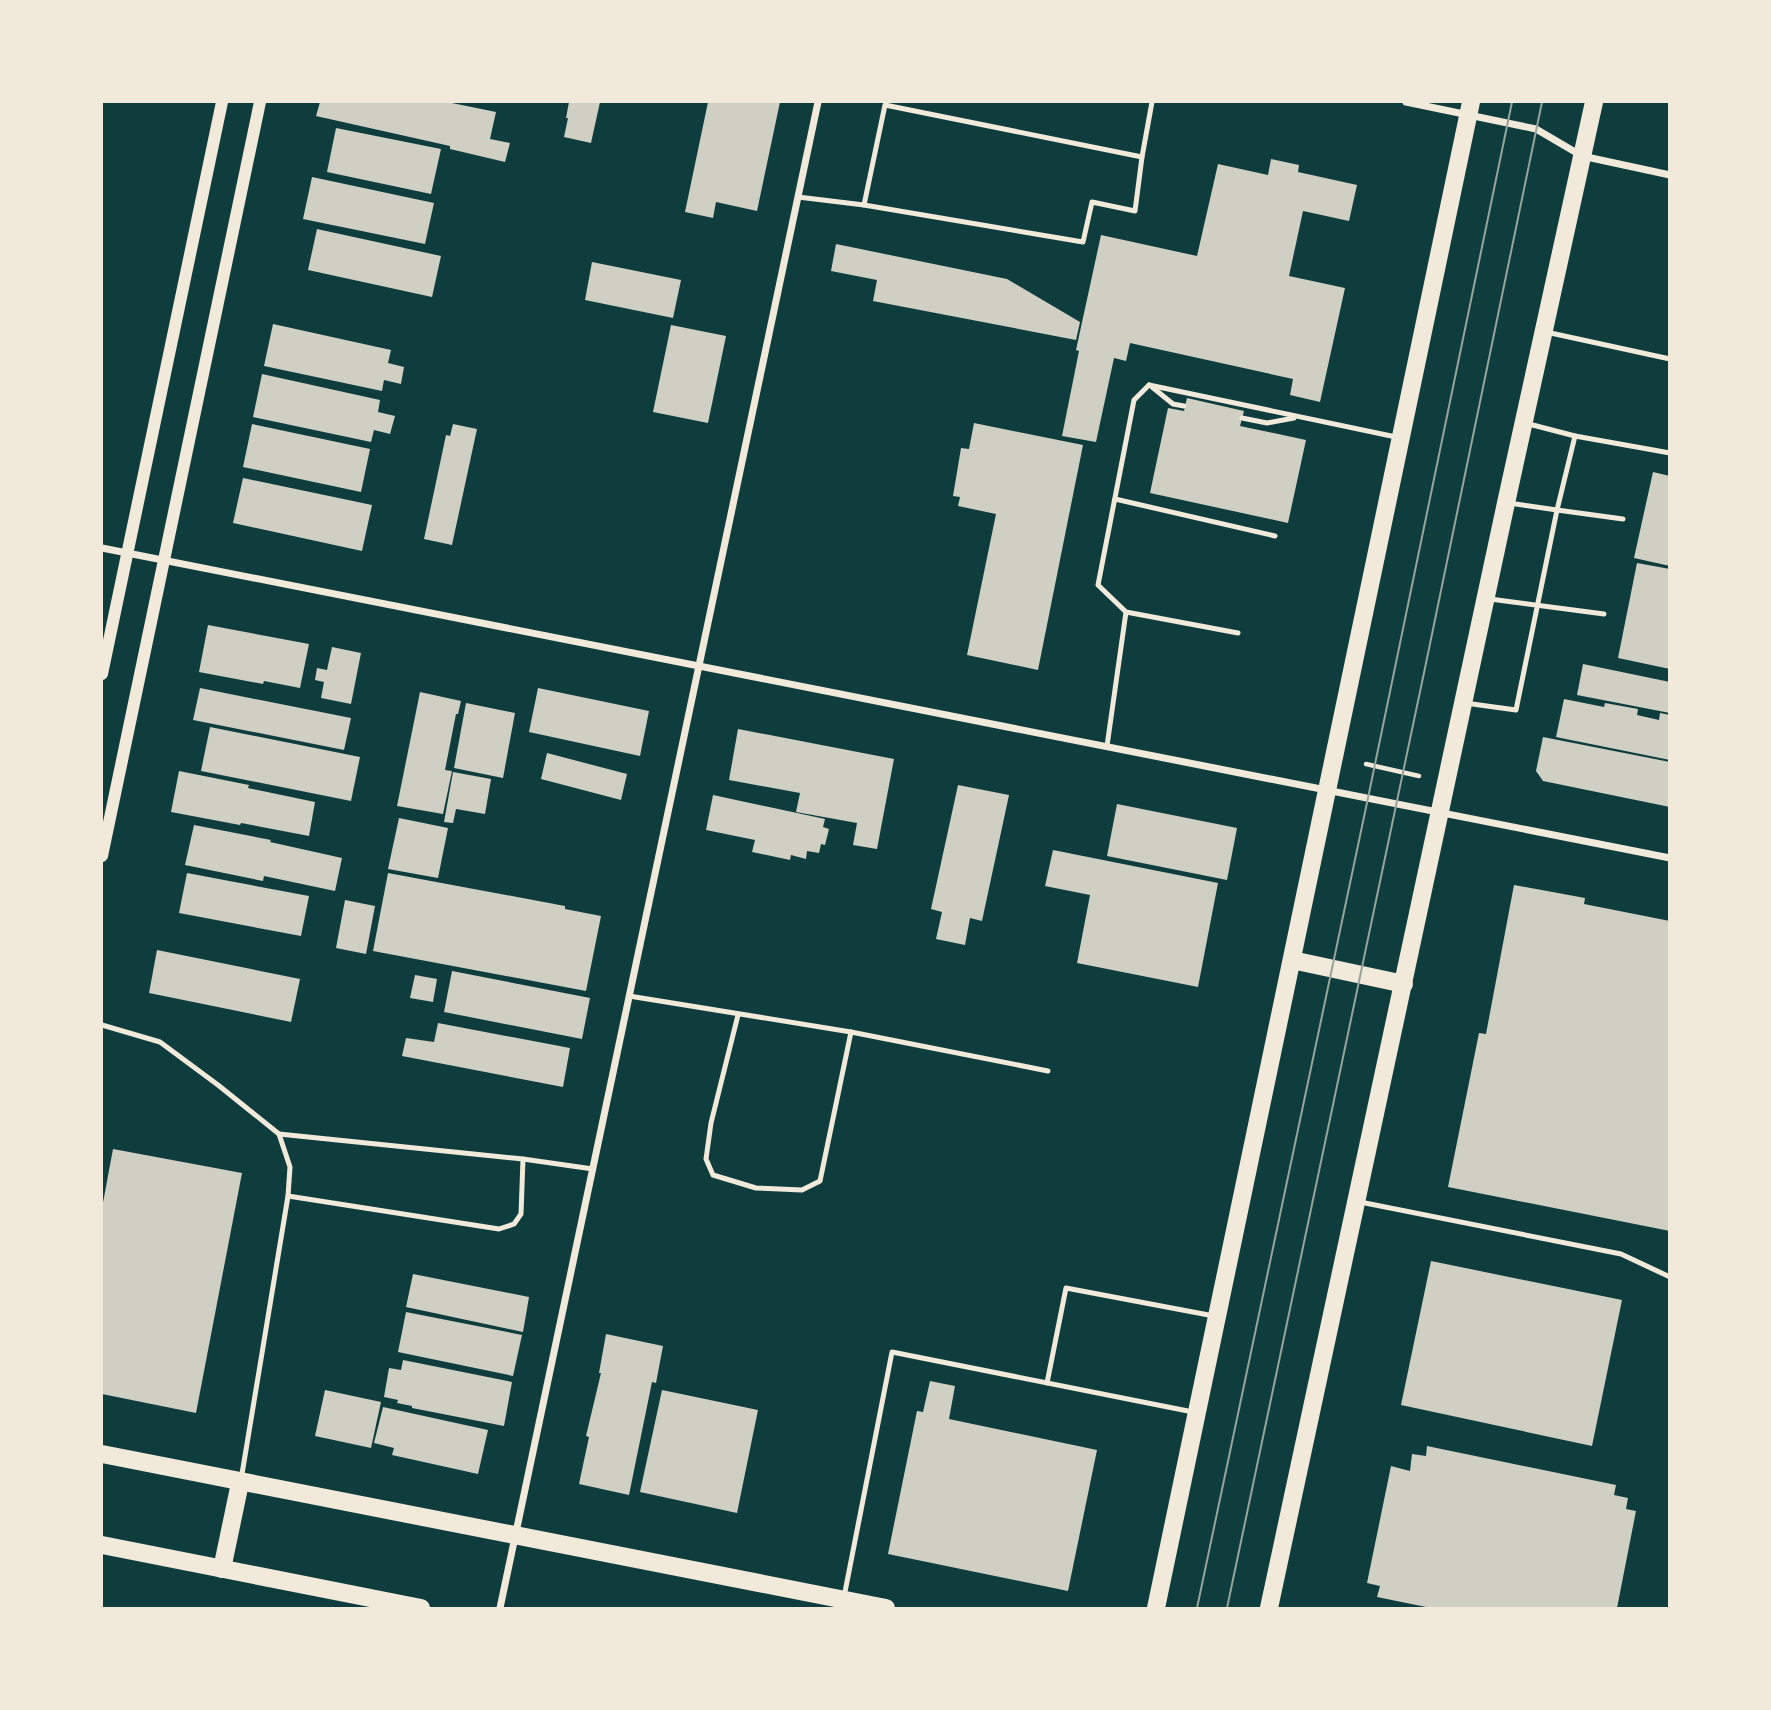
<svg xmlns="http://www.w3.org/2000/svg" width="1771" height="1710" font-family="Lora,serif">
	<style>
		.building { fill: #cfcfc3 }
		.lines { fill: none; stroke-linecap: round; stroke-linejoin: round }
		.path { stroke: #f1e9da; stroke-width: 4.5 }
		.service { stroke: #f1e9da; stroke-width: 5 }
		.minor { stroke: #f1e9da; stroke-width: 7 }
		.tertiary { stroke: #f1e9da; stroke-width: 12 }
		.primary { stroke: #f1e9da; stroke-width: 18 }
		.tram { stroke: #97a49c; stroke-width: 2 }
	</style>
	<rect width="100%" height="100%" fill="#0f3d3e"/>
	<g class="building">
		<polygon points="320,102 447,102 496,112 490,139 510,143 505,162 450,149 450,146 316,116"/>
		<polygon points="569,102 600,102 591,143 564,137 568,118 566,118"/>
		<polygon points="708,102 780,102 757,211 716,202 713,218 685,212"/>
		<polygon points="336,128 441,149 431,194 327,172"/>
		<polygon points="1271,159 1299,165 1298,172 1357,185 1349,221 1303,211 1289,276 1345,288 1320,402 1290,395 1293,379 1130,343 1126,361 1114,358 1096,442 1062,436 1079,351 1076,350 1101,235 1197,256 1218,164 1268,175"/>
		<polygon points="312,177 434,203 425,244 303,219"/>
		<polygon points="317,229 441,256 432,297 308,270"/>
		<polygon points="836,244 1007,279 1080,322 1076,340 873,301 877,280 831,271"/>
		<polygon points="592,262 681,280 673,318 585,300"/>
		<polygon points="273,324 391,350 388,363 404,367 401,384 384,380 382,391 264,366"/>
		<polygon points="671,325 726,336 708,423 653,412"/>
		<polygon points="262,374 380,400 378,412 395,416 390,434 374,430 371,442 253,417"/>
		<polygon points="1187,398 1244,411 1240,426 1306,440 1288,523 1150,493 1168,408 1184,411"/>
		<polygon points="974,423 1083,445 1038,670 967,655 996,514 958,506 960,497 953,496 961,448 969,449"/>
		<polygon points="252,424 370,449 361,492 243,467"/>
		<polygon points="453,424 477,429 452,545 424,539 446,435 450,436"/>
		<polygon points="1653,472 1670,476 1670,566 1634,558"/>
		<polygon points="243,478 372,505 362,551 233,523"/>
		<polygon points="1637,563 1670,569 1670,669 1618,658"/>
		<polygon points="208,625 309,644 300,688 264,681 263,684 199,672"/>
		<polygon points="332,647 361,653 351,704 321,698 324,682 315,680 317,668 327,670"/>
		<polygon points="1583,664 1670,682 1670,713 1577,695"/>
		<polygon points="200,688 351,718 344,750 193,720"/>
		<polygon points="538,688 649,711 640,756 529,732"/>
		<polygon points="420,692 461,701 458,714 456,714 445,770 452,771 443,814 397,806"/>
		<polygon points="1564,699 1604,707 1605,703 1638,709 1637,715 1659,720 1660,713 1670,715 1670,760 1556,737"/>
		<polygon points="466,703 515,713 503,778 454,768"/>
		<polygon points="210,727 360,757 351,801 201,771"/>
		<polygon points="738,729 894,759 877,849 853,845 857,823 796,812 800,793 729,780"/>
		<polygon points="1543,737 1670,762 1670,807 1543,781 1536,771"/>
		<polygon points="547,753 627,774 621,800 541,779"/>
		<polygon points="179,771 249,785 248,788 315,802 309,836 241,823 240,825 171,812"/>
		<polygon points="453,772 491,779 485,814 456,809 453,823 444,822"/>
		<polygon points="958,785 1009,795 982,921 970,918 965,945 936,939 942,912 931,909"/>
		<polygon points="713,795 825,819 823,827 829,829 825,845 821,844 819,853 807,851 806,859 791,855 790,860 752,852 755,840 706,830"/>
		<polygon points="1117,804 1237,828 1227,880 1107,856"/>
		<polygon points="399,818 448,828 438,878 388,869"/>
		<polygon points="194,825 271,840 270,842 342,858 335,891 264,876 263,881 185,865"/>
		<polygon points="1053,850 1218,883 1198,987 1077,963 1090,895 1045,886"/>
		<polygon points="187,873 309,896 301,936 179,913"/>
		<polygon points="388,873 565,906 565,909 601,916 586,991 373,951"/>
		<polygon points="1514,885 1585,898 1584,904 1670,921 1670,1231 1448,1187 1479,1033 1486,1034"/>
		<polygon points="345,900 375,906 366,954 336,948"/>
		<polygon points="157,950 300,979 291,1022 149,993"/>
		<polygon points="452,971 590,998 582,1039 444,1012"/>
		<polygon points="415,975 437,979 433,1002 410,998"/>
		<polygon points="438,1023 570,1048 563,1087 402,1056 406,1038 434,1042"/>
		<polygon points="113,1149 242,1173 196,1413 102,1394 102,1208"/>
		<polygon points="1431,1261 1622,1300 1592,1446 1401,1405"/>
		<polygon points="413,1274 529,1297 523,1332 406,1307"/>
		<polygon points="406,1312 522,1335 513,1376 398,1352"/>
		<polygon points="606,1334 663,1346 656,1383 652,1382 629,1495 579,1484 589,1437 586,1436 601,1373 599,1373"/>
		<polygon points="403,1360 512,1382 504,1426 412,1408 412,1406 397,1403 398,1400 384,1397 389,1368 401,1370"/>
		<polygon points="930,1381 955,1386 949,1419 1097,1450 1068,1591 888,1554 917,1411 923,1412"/>
		<polygon points="325,1390 381,1402 371,1448 315,1436"/>
		<polygon points="662,1390 758,1410 737,1513 640,1492"/>
		<polygon points="383,1407 488,1430 478,1474 392,1455 394,1448 374,1443"/>
		<polygon points="1427,1446 1616,1485 1614,1495 1628,1498 1626,1509 1636,1511 1617,1608 1431,1608 1377,1597 1380,1586 1367,1583 1391,1466 1410,1471 1412,1454 1426,1456"/>
	</g>
	<g class="lines">
		<polyline class="path" points="1366,764 1419,776"/>
		<g class="service">
			<polyline points="798,197 864,205 885,105 1142,157 1152,102"/>
			<polyline points="864,205 1083,242 1092,202 1135,211 1142,157"/>
			<polyline points="1546,332 1670,359"/>
			<polyline points="1149,385 1396,437"/>
			<polyline points="1152,387 1173,404 1184,406"/>
			<polyline points="1242,418 1267,423 1294,418"/>
			<polyline points="1525,423 1575,436 1557,510 1623,519"/>
			<polyline points="1575,436 1670,453"/>
			<polyline points="1115,499 1275,536"/>
			<polyline points="1490,599 1604,614"/>
			<polyline points="1126,612 1098,585 1134,400 1149,385"/>
			<polyline points="1465,703 1516,710 1557,510 1509,503"/>
			<polyline points="1107,746 1126,612 1238,633"/>
			<polyline points="629,996 851,1032 1048,1071"/>
			<polyline points="738,1015 711,1123 706,1159 713,1175 756,1188 802,1190 820,1181 851,1032"/>
			<polyline points="102,1025 160,1042 218,1085 279,1134 290,1167 288,1196 241,1480"/>
			<polyline points="279,1134 523,1159 593,1169"/>
			<polyline points="288,1196 499,1229 514,1224 521,1214 523,1159"/>
			<polyline points="1360,1202 1621,1254 1670,1277"/>
			<polyline points="1047,1383 1066,1288 1214,1316"/>
			<polyline points="844,1597 892,1352 1193,1412"/>
		</g>
		<g class="minor">
			<polyline points="1406,102 1536,129 1582,156 1670,175"/>
			<polyline points="102,548 1670,858"/>
			<polyline points="500,1608 818,102"/>
		</g>
		<g class="tertiary">
			<polyline points="102,674 222,102"/>
			<polyline points="102,856 260,102"/>
		</g>
		<g class="primary">
			<polyline points="1292,960 1404,984"/>
			<polyline points="102,1454 886,1608"/>
			<polyline points="102,1545 421,1608"/>
			<polyline points="222,1569 240,1483"/>
			<polyline points="1156,1608 1471,102"/>
			<polyline points="1269,1608 1506,503 1594,102"/>
		</g>
		<g class="tram">
			<polyline points="1197,1608 1368,798 1512,102"/>
			<polyline points="1227,1608 1425,668 1542,102"/>
		</g>
	</g>
	<rect width="1771" height="1710" fill="none" stroke="#f1e9da" stroke-width="206"/>
</svg>
